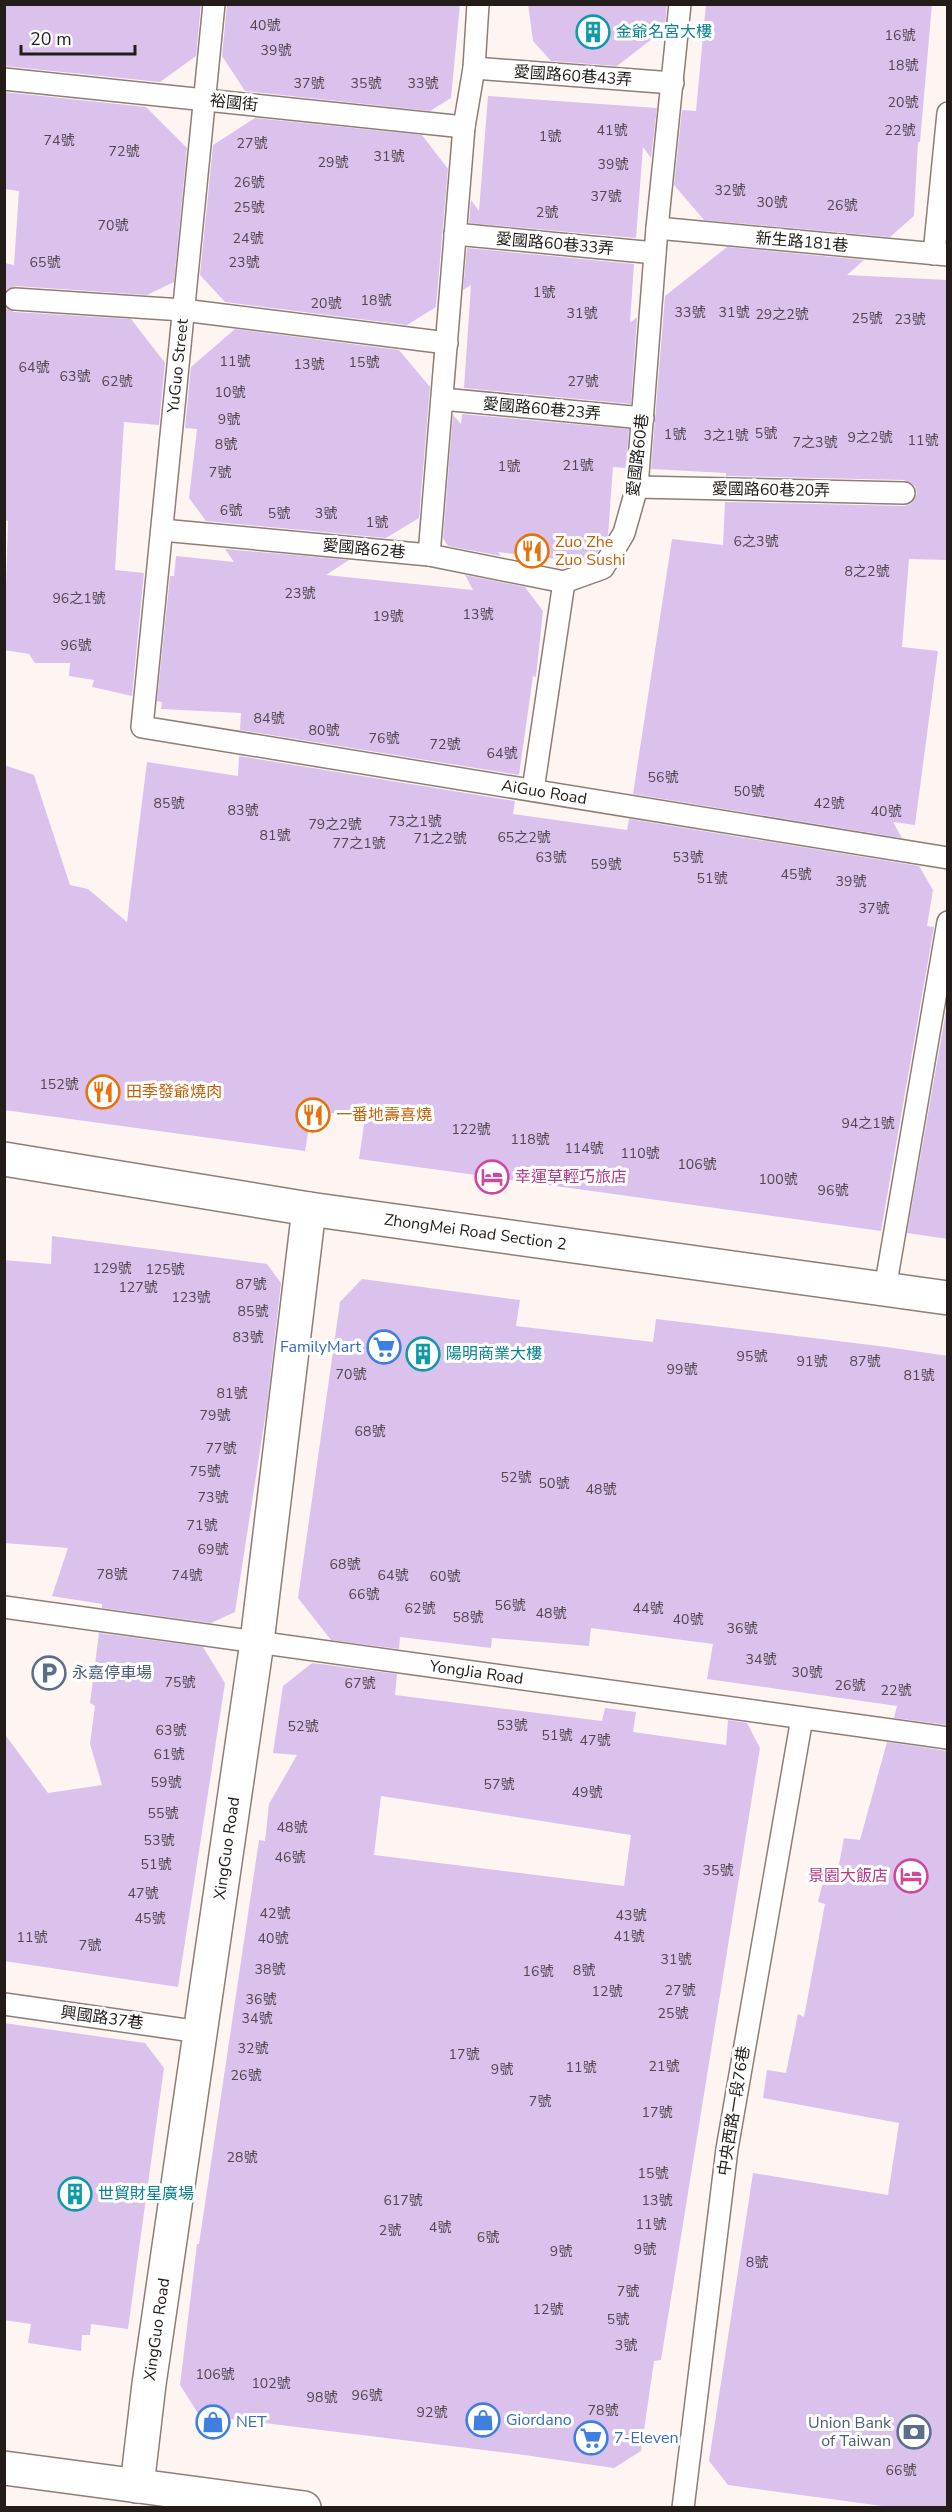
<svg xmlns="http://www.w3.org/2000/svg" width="952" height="2512" font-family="'Nunito Sans','Noto Sans TC',sans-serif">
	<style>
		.building { fill: #dac2ed; fill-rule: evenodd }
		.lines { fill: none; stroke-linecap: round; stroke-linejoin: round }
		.lane-casing { stroke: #8e7d77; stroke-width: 24 }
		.street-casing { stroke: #8e7d77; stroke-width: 36 }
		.lane { stroke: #fff; stroke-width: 21 }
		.street { stroke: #fff; stroke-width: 33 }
		.labels { text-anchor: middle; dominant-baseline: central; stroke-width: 6; stroke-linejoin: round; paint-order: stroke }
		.number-label { font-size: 14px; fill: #51464e }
		.culture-label { font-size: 16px; fill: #0d838f; stroke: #fff; text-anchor: start }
		.street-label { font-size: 16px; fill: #231c19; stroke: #fff }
		.food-label { font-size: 16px; fill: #c56008; stroke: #fff; text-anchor: start }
		.hotel-label { font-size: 16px; fill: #b23c85; stroke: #fff; text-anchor: start }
		.shop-label { font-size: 16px; fill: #366cbe; stroke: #fff; text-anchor: start }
		.service-label { font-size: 16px; fill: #4e5e75; stroke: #fff; text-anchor: start }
	</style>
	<rect width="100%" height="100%" fill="#fef5f3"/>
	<g class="building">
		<polygon points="4,4 201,4 196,56 160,82 4,66"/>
		<polygon points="227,4 460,4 451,98 430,111 245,91 222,56"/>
		<polygon points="528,4 667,4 665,29 617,66 551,61 533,41"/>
		<polygon points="706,4 932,4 920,142 918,142 914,216 890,237 704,220 674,185 682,110 696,111"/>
		<polygon points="4,92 146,107 187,148 174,282 147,295 16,286 4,292 4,263 14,265 19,191 4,189"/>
		<polygon points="488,96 657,108 651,158 643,147 636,238 469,223 471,200 479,211"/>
		<polygon points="255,118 422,135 448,169 436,307 407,325 225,302 200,275 213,145"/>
		<polygon points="727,247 864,260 847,275 948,280 948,560 909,559 902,647 938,651 915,825 893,822 902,838 633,794 672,539 723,545 725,502 904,506 911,504 917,494 915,486 904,480 726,476 726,473 651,469 665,296"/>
		<polygon points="467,248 634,264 630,323 637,317 631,404 464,388 471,285 463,290"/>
		<polygon points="4,306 14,312 131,319 165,363 159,425 124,422 115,570 144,573 132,696 92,687 94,680 69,676 70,663 35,663 29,654 4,650 4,586 6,586 8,521 4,520"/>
		<polygon points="235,329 399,350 430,387 419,518 386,538 206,521 189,498 197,429 185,428 191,367"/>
		<polygon points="462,414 629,429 626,468 613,467 608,535 594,558 583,562 498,552 501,556 448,546 443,538 453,415 461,424"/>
		<polygon points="225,549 349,560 326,575 473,590 465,575 525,587 543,611 536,677 533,676 519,775 240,730 241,713 161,709 162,702 157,701 170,576 174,576 176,556 234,562"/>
		<polygon points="239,756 515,801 513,814 627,830 629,819 919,866 933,890 927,926 934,927 881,1231 359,1159 365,1118 312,1110 305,1151 4,1110 4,765 34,775 70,885 88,889 127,922 147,762 238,776"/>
		<polygon points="948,1000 948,1239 907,1233"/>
		<polygon points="52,1236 267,1264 281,1283 267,1405 235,1612 211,1623 102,1608 102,1604 52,1596 68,1548 4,1543 4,1260 51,1264"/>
		<polygon points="362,1279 520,1300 516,1326 653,1342 656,1319 887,1347 948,1356 948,1725 894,1718 897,1706 707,1679 713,1644 591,1628 589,1646 492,1638 491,1648 400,1637 399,1649 331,1640 298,1598 340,1302"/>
		<polygon points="99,1633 203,1647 225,1683 178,1987 4,1961 4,1733 48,1793 102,1785 90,1744 95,1706 90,1703"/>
		<path d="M312,1663l85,11 -2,21 207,26 3,-13 31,4 -3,20 93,13 2,-25 19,3 13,25 -99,612 -7,1 -13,90 -27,17 -97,-14 -318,-39 -19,-30 17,-141h2l60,-404 6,1 4,-37 28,-49 -24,-2 10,-67zM381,1796l250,39 -7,51 -250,-31z"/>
		<polygon points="887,1742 948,1751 948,2508 897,2508 728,2485 709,2461 753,2173 888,2195 899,2123 763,2098 767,2070 786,2073 798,2014 804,2017 825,1904 818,1902 825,1873 837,1874 844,1838 860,1840"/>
		<polygon points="4,2023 145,2043 164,2068 128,2329 91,2324 90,2335 82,2335 81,2351 28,2343 31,2324 4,2320"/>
	</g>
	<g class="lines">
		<defs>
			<g id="lane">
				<path id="s1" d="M214,4l-72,723 806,131"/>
				<polyline points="474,68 673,83"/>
				<polyline points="4,79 464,127"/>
				<polyline points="657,228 948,255"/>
				<polyline points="455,234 655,253"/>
				<polyline points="934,254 948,113"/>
				<polyline points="15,299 183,310 447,343"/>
				<polyline points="442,399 643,418"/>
				<polyline points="637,487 904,493"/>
				<polyline points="162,530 429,555 564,582"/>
				<polyline points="429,555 464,127 474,68 478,4"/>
				<polyline points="533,790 564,582 603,568 624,533 637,487 657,228 680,4"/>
				<polyline points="885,1289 948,922"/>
				<path id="s2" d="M4,1607l944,131"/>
				<polyline points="4,2004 200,2032"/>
				<polyline points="683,2508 727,2149 802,1718"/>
			</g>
			<g id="street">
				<path id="s3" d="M4,1159l305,50 639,89"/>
				<polyline points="4,2468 304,2508"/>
				<path id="s4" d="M137,2486l12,-102 108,-742 52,-433"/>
			</g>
		</defs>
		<use href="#lane" class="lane-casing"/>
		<use href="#street" class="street-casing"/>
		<use href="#lane" class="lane"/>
		<use href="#street" class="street"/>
	</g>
	<defs>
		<symbol id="building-ring" viewBox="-11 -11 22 22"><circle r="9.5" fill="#fff" stroke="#0f9aa8" stroke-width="1.5"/><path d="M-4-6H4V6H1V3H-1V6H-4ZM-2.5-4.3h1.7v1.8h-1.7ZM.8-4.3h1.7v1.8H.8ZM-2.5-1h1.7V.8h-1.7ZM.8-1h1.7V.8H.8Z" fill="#0f9aa8"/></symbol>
		<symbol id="restaurant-ring" viewBox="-11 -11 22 22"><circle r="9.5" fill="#fff" stroke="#e8710a" stroke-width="1.5"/><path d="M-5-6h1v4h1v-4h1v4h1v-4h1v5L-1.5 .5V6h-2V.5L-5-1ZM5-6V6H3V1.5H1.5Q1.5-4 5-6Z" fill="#e8710a"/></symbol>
		<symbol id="hotel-ring" viewBox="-11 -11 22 22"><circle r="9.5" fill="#fff" stroke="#d1479c" stroke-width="1.5"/><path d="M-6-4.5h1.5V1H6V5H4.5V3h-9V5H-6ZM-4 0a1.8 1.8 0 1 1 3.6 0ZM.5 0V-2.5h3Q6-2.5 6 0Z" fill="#d1479c"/></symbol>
		<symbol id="supermarket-ring" viewBox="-11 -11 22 22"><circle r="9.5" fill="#fff" stroke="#3f7fe0" stroke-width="1.5"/><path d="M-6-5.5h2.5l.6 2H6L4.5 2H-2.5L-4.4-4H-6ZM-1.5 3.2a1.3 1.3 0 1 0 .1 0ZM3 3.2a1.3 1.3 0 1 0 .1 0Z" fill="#3f7fe0"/></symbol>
		<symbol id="parking-ring" viewBox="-11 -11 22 22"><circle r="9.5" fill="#fff" stroke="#5c6f8a" stroke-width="1.5"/><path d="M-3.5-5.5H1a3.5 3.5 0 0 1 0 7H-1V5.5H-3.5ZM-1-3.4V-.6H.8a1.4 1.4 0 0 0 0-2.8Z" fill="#5c6f8a"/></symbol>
		<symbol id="shop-ring" viewBox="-11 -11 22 22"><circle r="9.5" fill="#fff" stroke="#3f7fe0" stroke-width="1.5"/><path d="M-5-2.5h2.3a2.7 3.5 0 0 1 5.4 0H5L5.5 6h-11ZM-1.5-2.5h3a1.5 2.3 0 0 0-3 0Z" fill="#3f7fe0"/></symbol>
		<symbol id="bank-ring" viewBox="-11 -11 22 22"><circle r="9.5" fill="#fff" stroke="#5c6f8a" stroke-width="1.5"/><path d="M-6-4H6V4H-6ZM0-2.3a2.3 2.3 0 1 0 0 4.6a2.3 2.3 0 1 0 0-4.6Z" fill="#5c6f8a"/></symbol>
	</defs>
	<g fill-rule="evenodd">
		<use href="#building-ring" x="574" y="13" width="38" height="38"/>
		<use href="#restaurant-ring" x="513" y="532" width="38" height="38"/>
		<use href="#restaurant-ring" x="84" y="1073" width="38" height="38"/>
		<use href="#restaurant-ring" x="294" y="1096" width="38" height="38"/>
		<use href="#hotel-ring" x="473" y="1158" width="38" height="38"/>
		<use href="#supermarket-ring" x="365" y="1328" width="38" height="38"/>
		<use href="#building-ring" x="404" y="1335" width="38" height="38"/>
		<use href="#parking-ring" x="30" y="1654" width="38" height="38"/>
		<use href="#hotel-ring" x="892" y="1857" width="38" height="38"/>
		<use href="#building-ring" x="56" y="2175" width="38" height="38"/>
		<use href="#shop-ring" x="464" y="2401" width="38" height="38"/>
		<use href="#shop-ring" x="194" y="2403" width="38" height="38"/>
		<use href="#bank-ring" x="895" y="2413" width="38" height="38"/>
		<use href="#supermarket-ring" x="572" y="2419" width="38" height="38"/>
	</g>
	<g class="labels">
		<g class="number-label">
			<text x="265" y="25">40號</text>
			<text x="900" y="35">16號</text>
			<text x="276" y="50">39號</text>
			<text x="903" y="65">18號</text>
			<text x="309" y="83">37號</text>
			<text x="366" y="83">35號</text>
			<text x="423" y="83">33號</text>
			<text x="903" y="102">20號</text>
			<text x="612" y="130">41號</text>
			<text x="900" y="130">22號</text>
			<text x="550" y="136">1號</text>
			<text x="59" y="140">74號</text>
			<text x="252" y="143">27號</text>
			<text x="124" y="151">72號</text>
			<text x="389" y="156">31號</text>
			<text x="333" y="162">29號</text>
			<text x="613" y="164">39號</text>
			<text x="249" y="182">26號</text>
			<text x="730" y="190">32號</text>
			<text x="606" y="196">37號</text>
			<text x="772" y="202">30號</text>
			<text x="842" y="205">26號</text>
			<text x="249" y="207">25號</text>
			<text x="547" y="212">2號</text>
			<text x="113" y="225">70號</text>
			<text x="248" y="238">24號</text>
			<text x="45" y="262">65號</text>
			<text x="244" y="262">23號</text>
			<text x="544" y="292">1號</text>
			<text x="376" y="300">18號</text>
			<text x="326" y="303">20號</text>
			<text x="690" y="312">33號</text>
			<text x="734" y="312">31號</text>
			<text x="582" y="313">31號</text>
			<text x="782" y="314">29之2號</text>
			<text x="867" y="318">25號</text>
			<text x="910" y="319">23號</text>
			<text x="235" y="361">11號</text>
			<text x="364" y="362">15號</text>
			<text x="309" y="364">13號</text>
			<text x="34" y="367">64號</text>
			<text x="75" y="376">63號</text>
			<text x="117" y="381">62號</text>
			<text x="583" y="381">27號</text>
			<text x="230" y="392">10號</text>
			<text x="229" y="419">9號</text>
			<text x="766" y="433">5號</text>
			<text x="675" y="434">1號</text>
			<text x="726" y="435">3之1號</text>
			<text x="870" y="437">9之2號</text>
			<text x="923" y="440">11號</text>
			<text x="815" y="442">7之3號</text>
			<text x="226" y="444">8號</text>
			<text x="578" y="465">21號</text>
			<text x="509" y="466">1號</text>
			<text x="220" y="472">7號</text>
			<text x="231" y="510">6號</text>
			<text x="279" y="513">5號</text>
			<text x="326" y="513">3號</text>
			<text x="377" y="522">1號</text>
			<text x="756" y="541">6之3號</text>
			<text x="867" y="571">8之2號</text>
			<text x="300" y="593">23號</text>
			<text x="79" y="598">96之1號</text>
			<text x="478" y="614">13號</text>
			<text x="388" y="616">19號</text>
			<text x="76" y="645">96號</text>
			<text x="269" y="718">84號</text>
			<text x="324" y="730">80號</text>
			<text x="384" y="738">76號</text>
			<text x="445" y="744">72號</text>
			<text x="502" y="753">64號</text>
			<text x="663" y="777">56號</text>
			<text x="749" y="791">50號</text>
			<text x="169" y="803">85號</text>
			<text x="829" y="803">42號</text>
			<text x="243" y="810">83號</text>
			<text x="886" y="811">40號</text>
			<text x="415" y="821">73之1號</text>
			<text x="335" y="824">79之2號</text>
			<text x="275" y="835">81號</text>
			<text x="524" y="837">65之2號</text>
			<text x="440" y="838">71之2號</text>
			<text x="359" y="843">77之1號</text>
			<text x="551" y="857">63號</text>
			<text x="688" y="857">53號</text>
			<text x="606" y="864">59號</text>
			<text x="796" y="874">45號</text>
			<text x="712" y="878">51號</text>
			<text x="851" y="881">39號</text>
			<text x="874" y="908">37號</text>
			<text x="59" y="1084">152號</text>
			<text x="868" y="1123">94之1號</text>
			<text x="471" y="1129">122號</text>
			<text x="530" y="1139">118號</text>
			<text x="584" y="1148">114號</text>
			<text x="640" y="1153">110號</text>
			<text x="697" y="1164">106號</text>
			<text x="778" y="1179">100號</text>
			<text x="833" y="1190">96號</text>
			<text x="112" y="1268">129號</text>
			<text x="165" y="1269">125號</text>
			<text x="251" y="1284">87號</text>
			<text x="138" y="1287">127號</text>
			<text x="191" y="1297">123號</text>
			<text x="253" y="1311">85號</text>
			<text x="248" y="1337">83號</text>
			<text x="752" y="1356">95號</text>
			<text x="812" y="1361">91號</text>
			<text x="865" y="1361">87號</text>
			<text x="682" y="1369">99號</text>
			<text x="351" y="1374">70號</text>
			<text x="919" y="1375">81號</text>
			<text x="232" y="1393">81號</text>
			<text x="215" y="1415">79號</text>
			<text x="370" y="1431">68號</text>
			<text x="221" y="1448">77號</text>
			<text x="205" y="1471">75號</text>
			<text x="516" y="1477">52號</text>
			<text x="554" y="1483">50號</text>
			<text x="601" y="1489">48號</text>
			<text x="213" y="1497">73號</text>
			<text x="202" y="1525">71號</text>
			<text x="213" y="1549">69號</text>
			<text x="345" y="1564">68號</text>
			<text x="112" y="1574">78號</text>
			<text x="187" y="1575">74號</text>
			<text x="393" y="1575">64號</text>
			<text x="445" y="1576">60號</text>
			<text x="364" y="1594">66號</text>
			<text x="510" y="1605">56號</text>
			<text x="420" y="1608">62號</text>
			<text x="648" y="1608">44號</text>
			<text x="551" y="1613">48號</text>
			<text x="468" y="1617">58號</text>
			<text x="688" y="1619">40號</text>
			<text x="742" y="1628">36號</text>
			<text x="761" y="1659">34號</text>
			<text x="807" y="1672">30號</text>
			<text x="180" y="1682">75號</text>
			<text x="360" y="1683">67號</text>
			<text x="850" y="1685">26號</text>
			<text x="896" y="1690">22號</text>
			<text x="512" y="1725">53號</text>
			<text x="303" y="1726">52號</text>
			<text x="171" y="1730">63號</text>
			<text x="557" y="1735">51號</text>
			<text x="595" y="1740">47號</text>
			<text x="169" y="1754">61號</text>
			<text x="166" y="1782">59號</text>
			<text x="499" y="1784">57號</text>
			<text x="587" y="1792">49號</text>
			<text x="163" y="1813">55號</text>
			<text x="292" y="1827">48號</text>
			<text x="159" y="1840">53號</text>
			<text x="290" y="1857">46號</text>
			<text x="156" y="1864">51號</text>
			<text x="718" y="1870">35號</text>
			<text x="143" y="1893">47號</text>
			<text x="275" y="1913">42號</text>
			<text x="631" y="1915">43號</text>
			<text x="150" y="1918">45號</text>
			<text x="629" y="1936">41號</text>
			<text x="32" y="1937">11號</text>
			<text x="273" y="1938">40號</text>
			<text x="90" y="1945">7號</text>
			<text x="676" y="1959">31號</text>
			<text x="270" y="1969">38號</text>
			<text x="584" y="1970">8號</text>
			<text x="538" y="1971">16號</text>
			<text x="680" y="1990">27號</text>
			<text x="607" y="1991">12號</text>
			<text x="261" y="1999">36號</text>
			<text x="673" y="2013">25號</text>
			<text x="257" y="2018">34號</text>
			<text x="253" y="2048">32號</text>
			<text x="464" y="2054">17號</text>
			<text x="664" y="2066">21號</text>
			<text x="581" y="2067">11號</text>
			<text x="502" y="2069">9號</text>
			<text x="246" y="2075">26號</text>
			<text x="540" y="2101">7號</text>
			<text x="657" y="2112">17號</text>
			<text x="242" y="2157">28號</text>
			<text x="653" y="2173">15號</text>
			<text x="403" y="2200">617號</text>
			<text x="657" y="2200">13號</text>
			<text x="651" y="2224">11號</text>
			<text x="440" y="2227">4號</text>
			<text x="390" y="2230">2號</text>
			<text x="488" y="2237">6號</text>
			<text x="645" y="2249">9號</text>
			<text x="561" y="2251">9號</text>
			<text x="757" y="2262">8號</text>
			<text x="628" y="2291">7號</text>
			<text x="548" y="2309">12號</text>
			<text x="618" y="2319">5號</text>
			<text x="626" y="2345">3號</text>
			<text x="215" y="2374">106號</text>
			<text x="271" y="2383">102號</text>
			<text x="367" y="2395">96號</text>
			<text x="322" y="2397">98號</text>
			<text x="603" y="2410">78號</text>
			<text x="432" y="2412">92號</text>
			<text x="901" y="2470">66號</text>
		</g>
		<g class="culture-label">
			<text x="616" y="32">金爺名宮大樓</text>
			<text x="446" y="1354">陽明商業大樓</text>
			<text x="98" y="2194">世貿財星廣場</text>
		</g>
		<g class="street-label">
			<text transform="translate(573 76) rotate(4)">愛國路60巷43弄</text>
			<text transform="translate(234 103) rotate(6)">裕國街</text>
			<text transform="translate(802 242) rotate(5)">新生路181巷</text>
			<text transform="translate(555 244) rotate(5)">愛國路60巷33弄</text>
			<text transform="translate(178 366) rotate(-84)">YuGuo Street</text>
			<text transform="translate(542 409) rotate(5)">愛國路60巷23弄</text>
			<text transform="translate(638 455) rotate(-83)">愛國路60巷</text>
			<text transform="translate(771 490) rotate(1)">愛國路60巷20弄</text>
			<text transform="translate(364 549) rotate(5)">愛國路62巷</text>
			<text stroke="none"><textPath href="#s1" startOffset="1134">AiGuo Road</textPath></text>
			<text stroke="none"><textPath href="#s3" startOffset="477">ZhongMei Road Section 2</textPath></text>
			<text stroke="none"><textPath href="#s2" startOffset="477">YongJia Road</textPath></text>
			<text stroke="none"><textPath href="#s4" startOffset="644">XingGuo Road</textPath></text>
			<text transform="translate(102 2018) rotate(8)">興國路37巷</text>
			<text transform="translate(734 2111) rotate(-81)">中央西路一段76巷</text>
			<text stroke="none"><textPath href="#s4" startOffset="158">XingGuo Road</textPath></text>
		</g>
		<g class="food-label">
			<text x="555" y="542">Zuo Zhe<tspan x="555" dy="18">Zuo Sushi</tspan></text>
			<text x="126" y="1092">田季發爺燒肉</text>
			<text x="336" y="1115">一番地壽喜燒</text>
		</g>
		<g class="hotel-label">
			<text x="515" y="1177">幸運草輕巧旅店</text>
			<text x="888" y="1876" text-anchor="end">景園大飯店</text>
		</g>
		<g class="shop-label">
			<text x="361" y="1347" text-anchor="end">FamilyMart</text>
			<text x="506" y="2420">Giordano</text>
			<text x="236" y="2422">NET</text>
			<text x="614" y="2438">7-Eleven</text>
		</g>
		<g class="service-label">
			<text x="72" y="1673">永嘉停車場</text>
			<text x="891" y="2423" text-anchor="end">Union Bank<tspan x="891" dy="18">of Taiwan</tspan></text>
		</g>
	</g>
	<rect width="952" height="2512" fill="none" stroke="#231c19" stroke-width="12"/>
	<path d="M21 45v9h114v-9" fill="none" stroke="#231c19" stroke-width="3"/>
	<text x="30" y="45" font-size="18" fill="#231c19" stroke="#ffffff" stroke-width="4.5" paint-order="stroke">20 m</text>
</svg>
